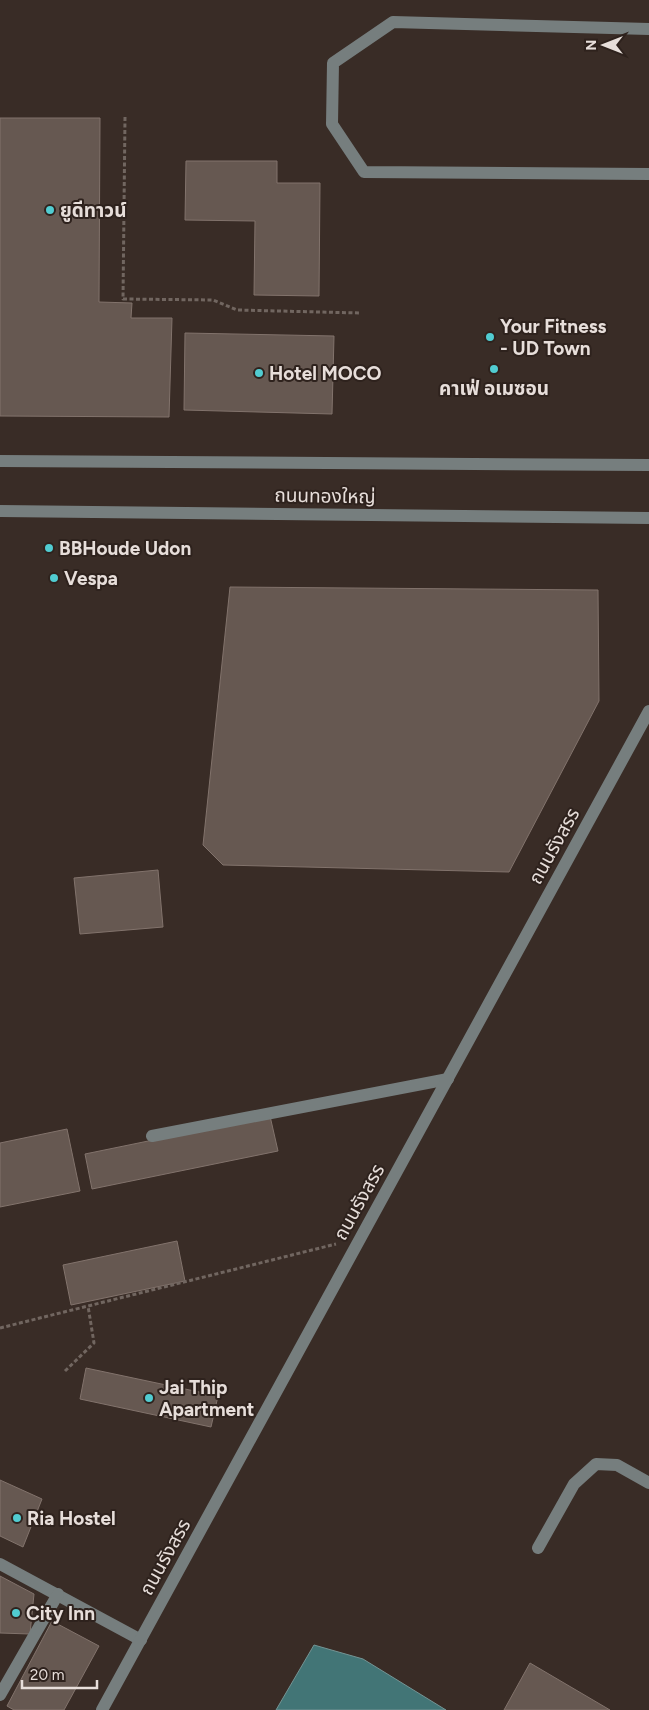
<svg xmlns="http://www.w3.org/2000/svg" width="649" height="1710" font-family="Figtree,'Noto Sans Thai',sans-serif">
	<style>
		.water { fill: #427576; stroke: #749494 }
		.building { fill: #665851; stroke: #82736c }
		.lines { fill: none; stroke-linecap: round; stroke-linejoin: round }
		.path { stroke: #716660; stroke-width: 3; stroke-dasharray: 4 2.5; stroke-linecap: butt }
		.minor { stroke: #767e7e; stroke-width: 12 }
		.poi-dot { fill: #51ccd1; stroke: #2e221d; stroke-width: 2 }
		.labels { text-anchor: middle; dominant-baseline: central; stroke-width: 4; stroke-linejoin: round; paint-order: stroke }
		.poi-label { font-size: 19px; font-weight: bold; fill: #e7deda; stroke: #2e221d; text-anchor: start }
		.street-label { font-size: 19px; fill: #e7deda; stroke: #2e221d }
	</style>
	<rect width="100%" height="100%" fill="#392c26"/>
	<polygon class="water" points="314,1645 363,1659 446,1710 276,1710"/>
	<g class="building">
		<polygon points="0,118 100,118 99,302 132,303 131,318 172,318 169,417 0,416"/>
		<polygon points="186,161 277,161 277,183 320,183 319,296 254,295 255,221 185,220"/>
		<polygon points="185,333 334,336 332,414 184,410"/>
		<polygon points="230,587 598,590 599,701 509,872 223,865 203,845"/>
		<polygon points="158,870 163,927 80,934 74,878"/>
		<polygon points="270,1116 278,1151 92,1189 85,1154"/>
		<polygon points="67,1129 80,1191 0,1207 0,1143"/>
		<polygon points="177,1241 185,1281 71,1305 63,1265"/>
		<polygon points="86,1368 218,1396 211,1427 80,1399"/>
		<polygon points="0,1480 42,1499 23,1547 0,1536"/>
		<polygon points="0,1576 34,1594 30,1634 0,1633"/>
		<polygon points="52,1621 99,1646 64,1710 14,1710 7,1706"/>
		<polygon points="530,1663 610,1710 504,1710"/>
	</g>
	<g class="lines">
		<g class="path">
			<polyline points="125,117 123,299 213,300 237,310 361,313"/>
			<polyline points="0,1328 336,1244"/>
			<polyline points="65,1371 94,1343 88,1306"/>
		</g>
		<g class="minor">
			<polyline points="649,29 393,22 333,63 332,124 364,172 649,174"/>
			<polyline points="0,461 649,465"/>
			<polyline points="0,511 649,518"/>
			<polyline points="152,1136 448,1079"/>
			<polyline points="538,1548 574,1484 596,1464 617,1465 649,1483"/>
			<polyline points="0,1564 141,1640"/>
			<polyline points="0,1695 58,1594"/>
			<polyline points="102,1710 649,711"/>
		</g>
	</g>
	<g class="poi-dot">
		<circle cx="50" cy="210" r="5"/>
		<circle cx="490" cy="337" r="5"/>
		<circle cx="494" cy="369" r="5"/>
		<circle cx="259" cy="373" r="5"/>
		<circle cx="49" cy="548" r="5"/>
		<circle cx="54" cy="578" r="5"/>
		<circle cx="149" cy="1398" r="5"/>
		<circle cx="17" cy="1518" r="5"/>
		<circle cx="16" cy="1613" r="5"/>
	</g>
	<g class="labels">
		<g class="poi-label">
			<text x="60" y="210">ยูดีทาวน์</text>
			<text x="500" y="326">Your Fitness<tspan x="500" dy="22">- UD Town</tspan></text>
			<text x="269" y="373">Hotel MOCO</text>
			<text x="494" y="388" text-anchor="middle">คาเฟ่ อเมซอน</text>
			<text x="59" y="548">BBHoude Udon</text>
			<text x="64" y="578">Vespa</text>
			<text x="159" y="1387">Jai Thip<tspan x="159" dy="22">Apartment</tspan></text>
			<text x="27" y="1518">Ria Hostel</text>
			<text x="26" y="1613">City Inn</text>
		</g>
		<g class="street-label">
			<text transform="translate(325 496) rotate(1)">ถนนทองใหญ่</text>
			<text transform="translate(554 846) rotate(-61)">ถนนรังสรร</text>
			<text transform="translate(359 1202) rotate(-61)">ถนนรังสรร</text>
			<text transform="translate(165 1557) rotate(-61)">ถนนรังสรร</text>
		</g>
	</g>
	<g transform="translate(604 45) rotate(270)" stroke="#2e221d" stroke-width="4" paint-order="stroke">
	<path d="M0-4L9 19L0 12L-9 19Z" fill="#e7deda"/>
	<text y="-8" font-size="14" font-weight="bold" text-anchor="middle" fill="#e7deda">N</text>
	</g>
	<path d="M22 1680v8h75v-8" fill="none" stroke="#e7deda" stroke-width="2.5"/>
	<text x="30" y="1680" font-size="15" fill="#e7deda" stroke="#2e221d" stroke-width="4" paint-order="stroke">20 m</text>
</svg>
